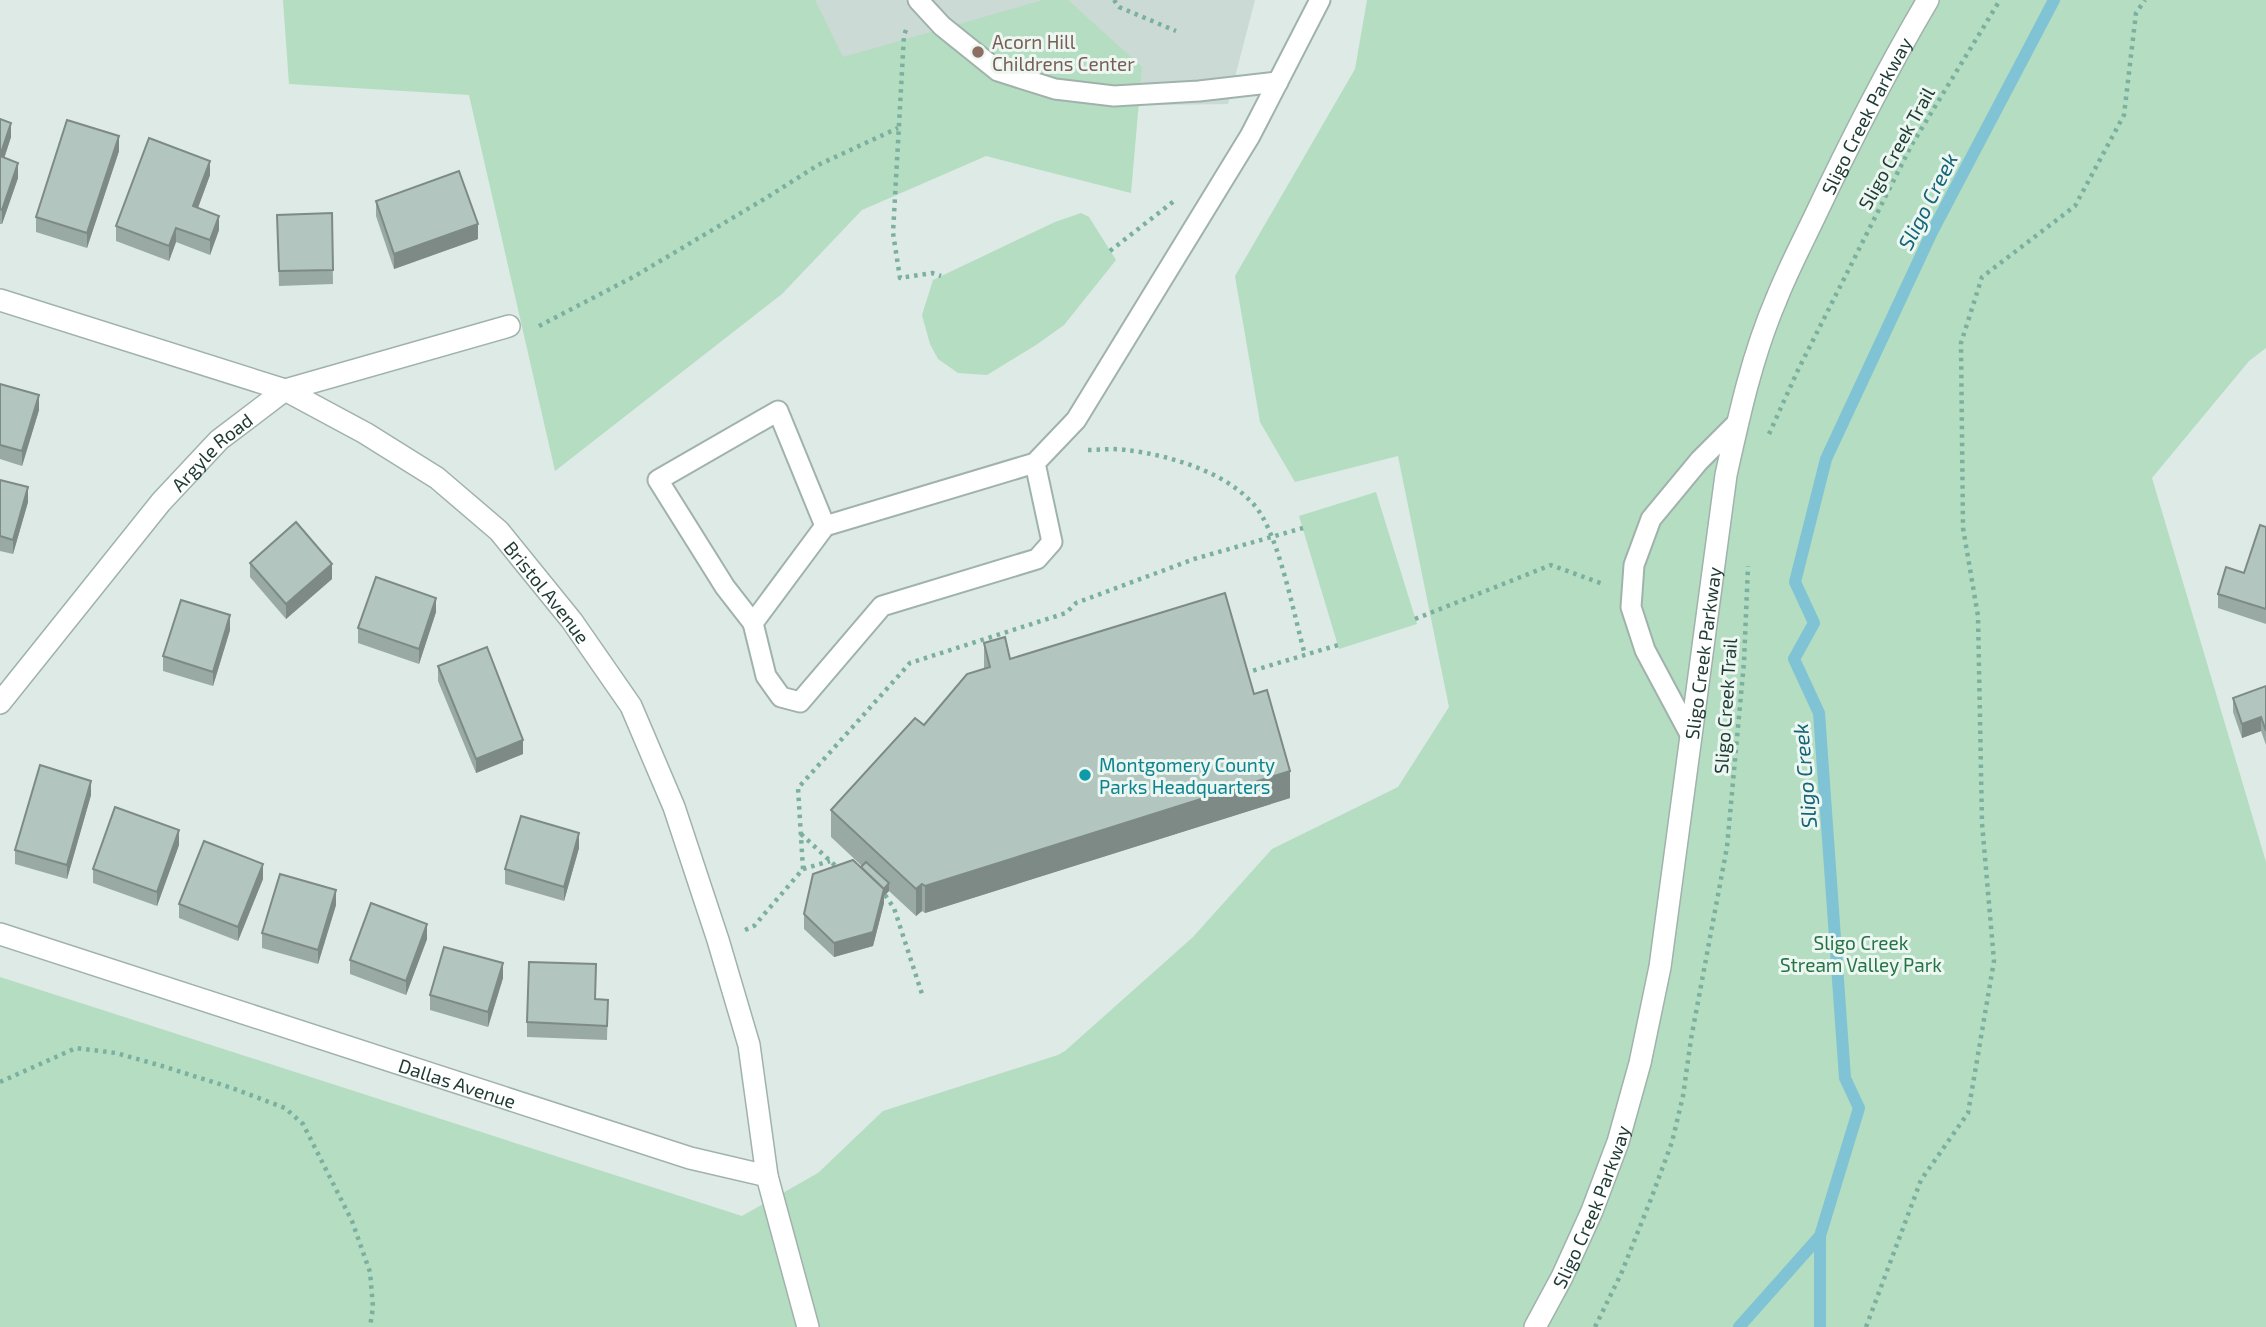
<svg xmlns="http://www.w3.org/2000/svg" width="2266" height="1327" font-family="'Exo 2',sans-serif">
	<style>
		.built { fill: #cbdad4 }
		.green { fill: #b4ddc1 }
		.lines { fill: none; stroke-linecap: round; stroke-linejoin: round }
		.stream { stroke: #80c3d4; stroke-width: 12 }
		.service-casing { stroke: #a0b2ac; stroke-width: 23 }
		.minor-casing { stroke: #a0b2ac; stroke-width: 24 }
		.tertiary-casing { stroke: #a0b2ac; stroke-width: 24 }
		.path { stroke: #7bb0a1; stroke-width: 4.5; stroke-dasharray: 3.5 5; stroke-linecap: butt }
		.service { stroke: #fff; stroke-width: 19 }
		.minor { stroke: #fff; stroke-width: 21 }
		.tertiary { stroke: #fff; stroke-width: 21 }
		.wall { fill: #99a9a3 }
		.shaded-wall { fill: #7d8a85 }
		.building { fill: #b2c5be; stroke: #7d8a85; stroke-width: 2 }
		.education-dot { fill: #8d6e63; stroke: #edf7f2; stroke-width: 2.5 }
		.culture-dot { fill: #0f9aa8; stroke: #edf7f2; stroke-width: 2.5 }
		.labels { text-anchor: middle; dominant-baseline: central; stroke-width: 6; stroke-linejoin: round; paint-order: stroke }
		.education-label { font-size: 19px; fill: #785e54; stroke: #edf7f2; text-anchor: start }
		.street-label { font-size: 19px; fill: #1e3a33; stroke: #edf7f2 }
		.culture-label { font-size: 19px; fill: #0d838f; stroke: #edf7f2; text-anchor: start }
		.park-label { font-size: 19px; fill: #267347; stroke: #edf7f2 }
		.water-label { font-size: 21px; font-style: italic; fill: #156478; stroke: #edf7f2 }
	</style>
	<rect width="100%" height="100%" fill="#ddeae5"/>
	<polygon class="built" points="706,0 1255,0 1228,104 724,112"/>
	<g class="green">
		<polygon points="283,0 815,0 843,57 1043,0 1068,0 1142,67 1131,193 986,156 862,210 782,294 555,471 469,95 289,84"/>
		<polygon points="1367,0 2266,0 2266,348 2249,361 2152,478 2266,862 2266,1327 0,1327 0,977 742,1216 818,1173 883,1111 1058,1055 1065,1051 1193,937 1272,849 1398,787 1449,707 1398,456 1295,482 1260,422 1235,276 1355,69"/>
		<polygon points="1081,213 1089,217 1116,260 1064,325 1036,345 987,375 958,373 938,359 930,344 922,315 933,280 1055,222"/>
		<polygon points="1376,492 1417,624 1339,649 1299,516"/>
	</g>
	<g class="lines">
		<g class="stream">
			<polyline points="1739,1327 1820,1236 1859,1108 1845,1078 1819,713 1794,659 1814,623 1795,582 1826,459 1932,232 2054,0"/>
			<polyline points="1820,1327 1820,1236"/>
		</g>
		<defs>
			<g id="service">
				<polyline points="918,0 942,26 998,71 1055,89 1114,96 1199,91 1278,82"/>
				<polyline points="1035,463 1052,542 1037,559 882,606 800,702 781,697 766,676 753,623 825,526 1035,463 1076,420 1250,136 1320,0"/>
				<polyline points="753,623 725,587 658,480 778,411 825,526"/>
				<polyline points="1691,736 1645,650 1631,607 1634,565 1651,519 1699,461 1737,423"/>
			</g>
			<g id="minor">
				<path id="s1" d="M0,300l285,90 80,43 72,45 62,53 73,90 59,85 43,101 44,133 31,105 18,131"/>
				<path id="s2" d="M0,703l161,-201 58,-62 66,-50 224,-64"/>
				<path id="s3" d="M0,934l690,224 77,18 41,151"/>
			</g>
			<g id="tertiary">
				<path id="s4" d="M1535,1327l27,-50 30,-66 26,-69 22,-79 20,-96 66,-492c13,-59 26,-119 50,-175 11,-28 25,-55 38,-82 35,-74 72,-147 114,-218"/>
			</g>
		</defs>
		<use href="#service" class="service-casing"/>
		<use href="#minor" class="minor-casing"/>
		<use href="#tertiary" class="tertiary-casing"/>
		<g class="path">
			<polyline points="1114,0 1119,7 1176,31"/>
			<polyline points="906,30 904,35 893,233 900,278 932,273 941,276"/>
			<polyline points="1110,251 1174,201"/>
			<polyline points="539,326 635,276 766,198 818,165 898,128"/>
			<polyline points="1769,434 1798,370 1911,146 2000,0"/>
			<path d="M1088,450c13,0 26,-2 38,0 45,5 112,25 136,66 20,35 32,99 43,139"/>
			<polyline points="1415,619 1551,565 1603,584"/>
			<polyline points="1245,673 1338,645"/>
			<polyline points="801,834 839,869"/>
			<polyline points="803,869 830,861"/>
			<polyline points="885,895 894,908 923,997"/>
			<polyline points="745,930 754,926 803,869 798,788 910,663 1066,613 1076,603 1194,559 1303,528"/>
			<polyline points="0,1082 76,1048 116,1053 162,1066 232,1088 285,1108 303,1124 352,1221 370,1272 373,1307 370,1327"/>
			<polyline points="1595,1327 1621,1274 1651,1199 1672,1142 1683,1096 1691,1039 1727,847 1744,662 1748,566"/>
			<polyline points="1866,1327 1921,1180 1968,1113 1994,961 1982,823 1978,616 1963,528 1961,343 1982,277 2075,206 2124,115 2136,13 2145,0"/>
		</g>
		<use href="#service" class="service"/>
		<use href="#minor" class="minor"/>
		<use href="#tertiary" class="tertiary"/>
	</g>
	<g class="wall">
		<polygon points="0,119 11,137 4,158 18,178 2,224 0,224"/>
		<polygon points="119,151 87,248 36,232 36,217"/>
		<polygon points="210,175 198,208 219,230 210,255 176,242 169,261 116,241 116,226"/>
		<polygon points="376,201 478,239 394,269 376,216"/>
		<polygon points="332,213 333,284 279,286 277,215"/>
		<polygon points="0,384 39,410 22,466 0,459"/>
		<polygon points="0,480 28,502 13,554 0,551"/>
		<polygon points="2266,527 2266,624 2218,608 2218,594 2244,573"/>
		<polygon points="250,563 332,579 286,619 250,577"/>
		<polygon points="436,612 419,664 358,643 358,628"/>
		<polygon points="230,630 213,686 163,671 163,656"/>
		<polygon points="984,643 1010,659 1254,694 1290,798 925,913 922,911 916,916 889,891 884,896 884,903 873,946 834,957 804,929 804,914 862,866 831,837 831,810 984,669"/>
		<polygon points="438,666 523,754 476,773 438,681"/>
		<polygon points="2266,686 2266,745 2261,731 2242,738 2233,712 2233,698"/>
		<polygon points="91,795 67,879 15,864 15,850"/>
		<polygon points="179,845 157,906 93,883 93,869"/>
		<polygon points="579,848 564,901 505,884 505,869"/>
		<polygon points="263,879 238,941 179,918 179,904"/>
		<polygon points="336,905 318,964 262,948 262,933"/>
		<polygon points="427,939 406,995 350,974 350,960"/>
		<polygon points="503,978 488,1027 430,1010 430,995"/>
		<polygon points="596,999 608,1000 607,1040 527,1037 527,1022"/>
	</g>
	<g class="shaded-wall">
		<polygon points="11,123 11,137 0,171 0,156"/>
		<polygon points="119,136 119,151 87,248 87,233"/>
		<polygon points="210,161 210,175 193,221 193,206"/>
		<polygon points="18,163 18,178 2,224 2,210"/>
		<polygon points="219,216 219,230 210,255 210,240"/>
		<polygon points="478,224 478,239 394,269 394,254"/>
		<polygon points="176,228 176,242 169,261 169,246"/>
		<polygon points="39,395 39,410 22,466 22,451"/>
		<polygon points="28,487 28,502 13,554 13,540"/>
		<polygon points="332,564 332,579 286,619 286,604"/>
		<polygon points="436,598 436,612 419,664 419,649"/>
		<polygon points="230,615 230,630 213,686 213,672"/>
		<polygon points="2261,717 2261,731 2242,738 2242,724"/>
		<polygon points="523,740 523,754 476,773 476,759"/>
		<polygon points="1290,771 1290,798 925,913 925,886"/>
		<polygon points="91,781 91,795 67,879 67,865"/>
		<polygon points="179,830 179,845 157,906 157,892"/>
		<polygon points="579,833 579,848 564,901 564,887"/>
		<polygon points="263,864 263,879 238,941 238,927"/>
		<polygon points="889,883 889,891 884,896 884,903 873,946 834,957 834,943"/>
		<polygon points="922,884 922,911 916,916 916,889"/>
		<polygon points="336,890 336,905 318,964 318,950"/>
		<polygon points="427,924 427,939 406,995 406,981"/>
		<polygon points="503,963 503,978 488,1027 488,1012"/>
	</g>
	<g class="building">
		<polygon points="0,119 11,123 0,156 18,163 2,210 0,209"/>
		<polygon points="67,120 119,136 87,233 36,217"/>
		<polygon points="149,138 210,161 193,206 219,216 210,240 176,228 169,246 116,226"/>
		<polygon points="459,171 478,224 394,254 376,201"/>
		<polygon points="332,213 333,270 279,271 277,215"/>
		<polygon points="0,384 39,395 22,451 0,445"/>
		<polygon points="0,480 28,487 13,540 0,536"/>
		<polygon points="296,522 332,564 286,604 250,563"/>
		<polygon points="2260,525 2266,527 2266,609 2218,594 2226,567 2244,573"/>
		<polygon points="376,577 436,598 419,649 358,628"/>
		<polygon points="1225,593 1254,694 1267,690 1290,771 925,886 922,884 916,889 831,810 915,718 924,725 967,674 990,667 984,643 1005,637 1010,659"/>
		<polygon points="181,600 230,615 213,672 163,656"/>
		<polygon points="487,647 523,740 476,759 438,666"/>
		<polygon points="2266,686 2266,731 2261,717 2242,724 2233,698"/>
		<polygon points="40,765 91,781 67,865 15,850"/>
		<polygon points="115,807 179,830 157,892 93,869"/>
		<polygon points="521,816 579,833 564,887 505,869"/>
		<polygon points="204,841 263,864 238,927 179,904"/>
		<polygon points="853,860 884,889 873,932 834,943 804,914 813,874"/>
		<polygon points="866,862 889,883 884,889 861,867"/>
		<polygon points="280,874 336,890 318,950 262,933"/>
		<polygon points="371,903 427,924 406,981 350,960"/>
		<polygon points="444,947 503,963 488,1012 430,995"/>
		<polygon points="529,962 596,964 595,999 608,1000 607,1026 527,1022"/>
	</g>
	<circle class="education-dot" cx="978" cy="52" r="7"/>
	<circle class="culture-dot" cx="1085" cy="775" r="7"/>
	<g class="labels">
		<g class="education-label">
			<text x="992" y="41">Acorn Hill<tspan x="992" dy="22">Childrens Center</tspan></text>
		</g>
		<g class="street-label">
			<text stroke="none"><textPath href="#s4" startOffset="1267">Sligo Creek Parkway</textPath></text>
			<text transform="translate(1896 148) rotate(-61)">Sligo Creek Trail</text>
			<text stroke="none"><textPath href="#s2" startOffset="329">Argyle Road</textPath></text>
			<text stroke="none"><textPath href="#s1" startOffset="634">Bristol Avenue</textPath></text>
			<text stroke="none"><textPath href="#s4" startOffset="700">Sligo Creek Parkway</textPath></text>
			<text transform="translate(1725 706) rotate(-86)">Sligo Creek Trail</text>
			<text stroke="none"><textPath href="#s3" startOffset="481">Dallas Avenue</textPath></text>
			<text stroke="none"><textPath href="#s4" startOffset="133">Sligo Creek Parkway</textPath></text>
		</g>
		<g class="culture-label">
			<text x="1099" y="764">Montgomery County<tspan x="1099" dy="22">Parks Headquarters</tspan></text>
		</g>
		<g class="park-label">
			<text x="1861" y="942">Sligo Creek<tspan x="1861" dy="22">Stream Valley Park</tspan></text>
		</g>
		<g class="water-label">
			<text transform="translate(1927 201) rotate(-63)">Sligo Creek</text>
			<text transform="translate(1804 776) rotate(-95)">Sligo Creek</text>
		</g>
	</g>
</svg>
